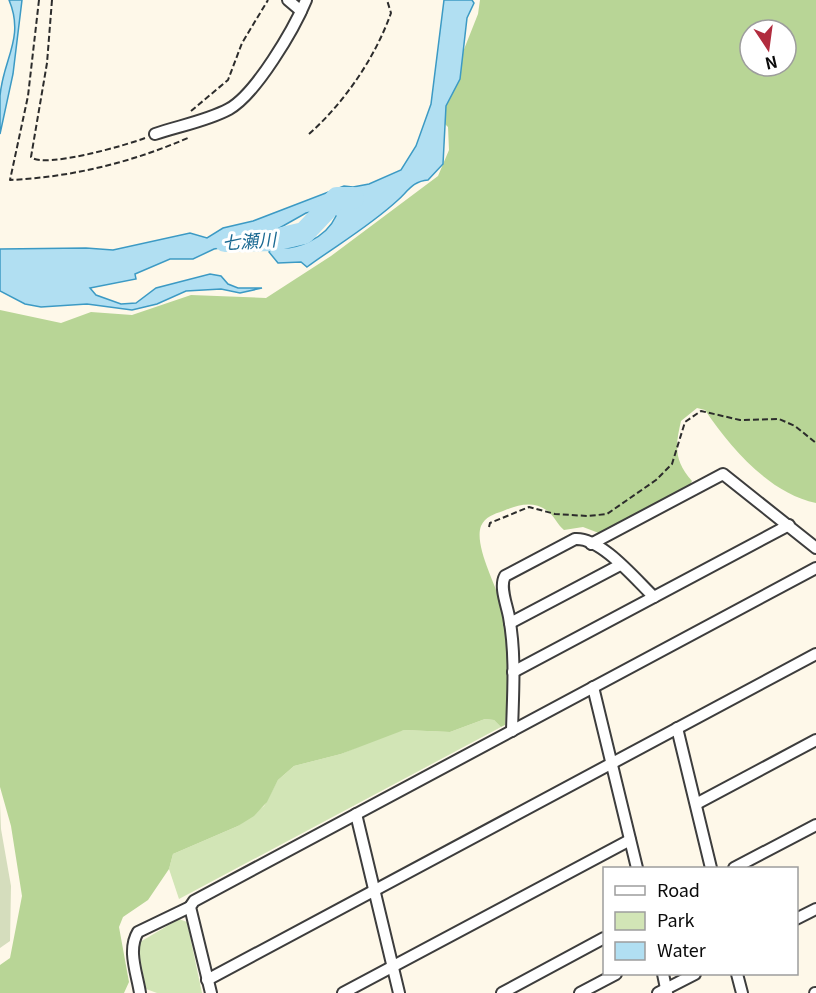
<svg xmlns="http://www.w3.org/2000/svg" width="816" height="993" font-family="Georgia,'Noto Sans JP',serif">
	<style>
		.green { fill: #d2e5b6 }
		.forest { fill: #b8d596; fill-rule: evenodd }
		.cemetery { fill: #d5ddbd }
		.water { fill: #b1dff2; stroke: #3c9ac4; stroke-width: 1.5 }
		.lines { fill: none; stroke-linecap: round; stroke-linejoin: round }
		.river { stroke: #b1dff2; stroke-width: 22 }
		.minor-casing { stroke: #3d3d3d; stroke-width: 14 }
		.path { stroke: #2c2c2c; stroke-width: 2; stroke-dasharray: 6 3; stroke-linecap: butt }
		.minor { stroke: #fff; stroke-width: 10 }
		.labels { text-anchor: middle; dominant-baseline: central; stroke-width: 6; stroke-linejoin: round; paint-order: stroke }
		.water-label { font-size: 18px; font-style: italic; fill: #1c6a93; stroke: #fff }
	</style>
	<rect width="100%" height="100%" fill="#fef8e9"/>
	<g class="green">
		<polygon points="485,719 494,720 501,727 179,899 169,869 173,854 238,826 264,806 278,780 294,766 341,754 391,733 404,730 450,732"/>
		<polygon points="179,919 187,922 202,993 157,993 146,989 138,948 140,942"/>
	</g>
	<path class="forest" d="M480,0h336v503c-47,-10 -85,-55 -111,-93l-8,-2 -16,13c-6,26 -7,39 11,60l-5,9 -83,45 -21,-8 -19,3c-6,-5 -9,-12 -14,-17 -14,-13 -31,-9 -47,-2 -9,3 -18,6 -22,15 -7,19 14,57 19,75 11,41 9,83 5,124l-4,2 -7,-7 -9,-1 -35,13 -46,-2 -63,24 -47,12 -16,14 -11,22 -13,14 -16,10 -65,28 -4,15 -21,31 -25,17 -4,10 10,55 -5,11h-124v-28l10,-7 12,-62 -11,-70 -11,-39v-477l61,13 30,-11 41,3 59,-20 75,3 65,-42 107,-80 11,-26 -1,-23 -5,-5 -3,-12 38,-96zM750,30h36v36h-36z"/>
	<polygon class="cemetery" points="0,804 1,829 11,886 10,941 0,948"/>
	<g class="water">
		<path d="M9,0h13l-9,74 -13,60c0,-13 0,-26 0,-38 3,-37 25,-58 9,-96z"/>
		<path d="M444,0h28l2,3 -7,15 -7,61 -14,27 -3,58 -15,16c-15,1 -20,11 -30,20 -28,26 -61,45 -91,67l-6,-5 -23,1 -9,-11 3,-5c24,5 54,-9 64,-31l-11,-7 -19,4 -39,22 -24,9 -29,5 -21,10h-23l-35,15 1,5 -46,9 6,7 25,9 15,-1 20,-15 54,-14 11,2 7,8 10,4h24l-22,5 -19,-4 -35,2 -29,13 -25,6 -45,-6 -46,3 -16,-3 -25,-13v-42l86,-1 27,2 77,-17 17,5 16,-10 30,-7 91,-35 9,1 16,-3 32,-14 15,-24 15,-42z"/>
	</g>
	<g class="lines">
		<polyline class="river" points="225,241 274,240 304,233 337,198 353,198"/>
		<defs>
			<g id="minor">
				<polyline points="288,0 301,11"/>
				<path d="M155,134c23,-8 52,-13 74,-25 27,-15 65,-80 77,-109"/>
				<polyline points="591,544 723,474 816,548"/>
				<polyline points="510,623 620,565"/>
				<polyline points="513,672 789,525"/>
				<polyline points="593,687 637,868"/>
				<polyline points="677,728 711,868"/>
				<path d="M512,731c1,-38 4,-76 -3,-114 -2,-12 -10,-30 -4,-41l70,-37c26,-2 61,41 79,58"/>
				<polyline points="696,804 816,740"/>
				<polyline points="356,814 399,993"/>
				<polyline points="734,868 816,825"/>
				<polyline points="796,919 816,909"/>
				<polyline points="663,974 667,993"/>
				<polyline points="737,974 742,993"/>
				<polyline points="207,980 816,654"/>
				<path d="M140,993c-3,-20 -13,-43 -2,-61l52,-25"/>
				<polyline points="211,993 190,907 194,901 816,568"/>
				<polyline points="343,993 630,840"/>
				<polyline points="502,993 604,938"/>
				<polyline points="580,993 616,974"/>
				<polyline points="658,993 695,974"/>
				<polyline points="815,993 816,993"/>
			</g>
		</defs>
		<use href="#minor" class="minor-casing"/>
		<g class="path">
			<path d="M39,0l-11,96 -18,84c63,-3 123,-18 180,-43"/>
			<path d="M52,0l-5,63 -16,94c13,12 96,-12 114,-19"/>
			<polyline points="191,111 228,80 242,43 268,0"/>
			<path d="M309,134c35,-31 66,-76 82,-121l-4,-13"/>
			<polyline points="489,527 490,523 529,507 555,514 588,516 607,514 656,480 672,464 685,422 701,411 740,420 779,419 795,426 816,443"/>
		</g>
		<use href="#minor" class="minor"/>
	</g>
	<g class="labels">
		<g class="water-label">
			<text transform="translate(249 240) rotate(-4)">七瀬川</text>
		</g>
	</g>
	<rect x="603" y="867" width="195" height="108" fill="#ffffff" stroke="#9d9d9d" stroke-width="1.5"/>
	<rect x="615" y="886" width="30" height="9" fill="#ffffff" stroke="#9d9d9d" stroke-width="1.5"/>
	<text x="657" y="897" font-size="18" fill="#0a0a0a">Road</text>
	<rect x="615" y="912" width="30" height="18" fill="#d2e5b6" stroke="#9d9d9d" stroke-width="1.5"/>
	<text x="657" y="927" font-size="18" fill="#0a0a0a">Park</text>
	<rect x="615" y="942" width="30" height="18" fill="#b1dff2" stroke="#9d9d9d" stroke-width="1.5"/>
	<text x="657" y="957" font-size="18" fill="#0a0a0a">Water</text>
	<g transform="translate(768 48) rotate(167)"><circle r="28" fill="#ffffff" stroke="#9d9d9d" stroke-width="1.5"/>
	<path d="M0-4.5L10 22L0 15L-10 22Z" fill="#b12c3e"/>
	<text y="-9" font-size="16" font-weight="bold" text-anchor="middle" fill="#0a0a0a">N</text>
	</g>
</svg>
